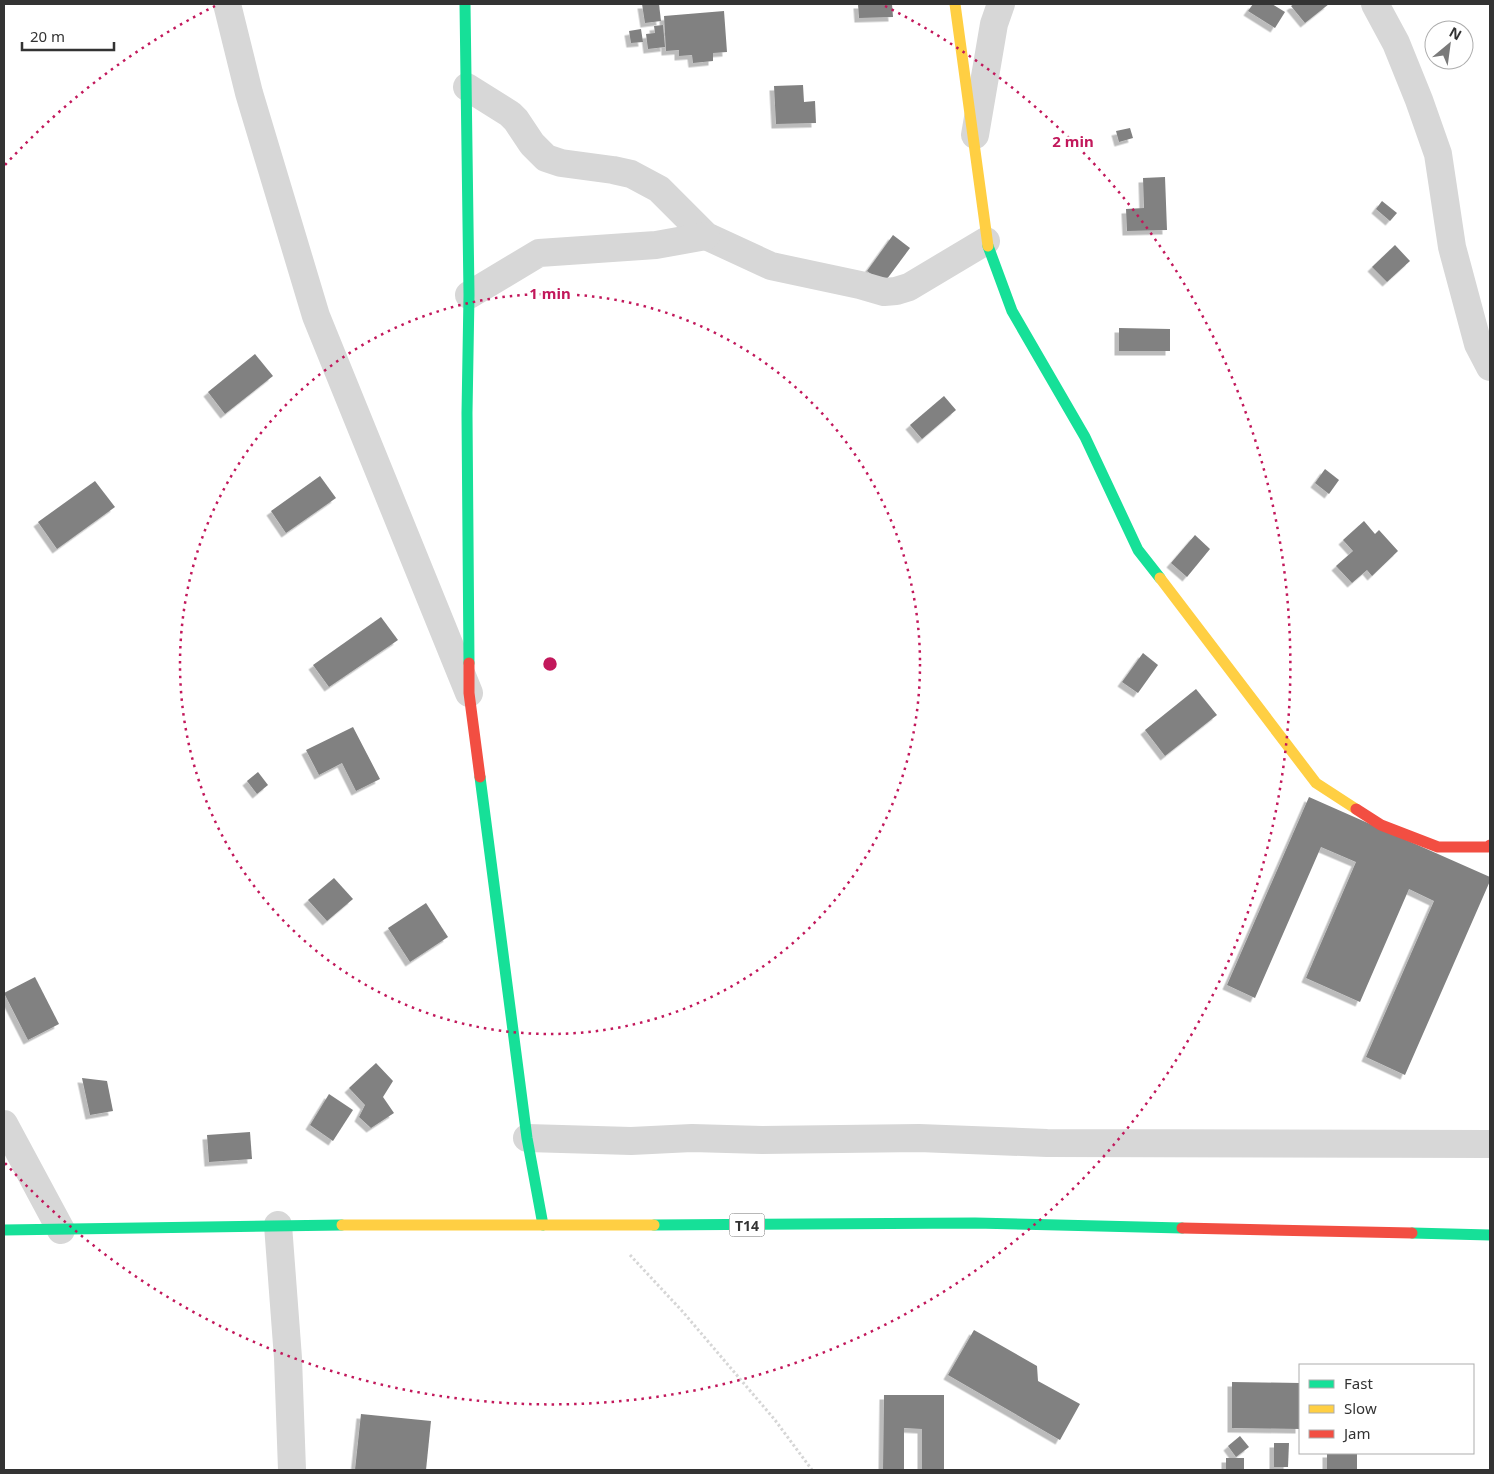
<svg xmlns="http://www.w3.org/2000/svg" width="1494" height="1474" font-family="'Noto Sans',sans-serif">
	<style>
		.building { fill: #818181; filter: url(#shadow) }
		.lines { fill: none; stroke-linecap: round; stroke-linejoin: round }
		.path { stroke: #d6d6d6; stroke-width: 3; stroke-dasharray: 2.5 2.5; stroke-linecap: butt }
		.street { stroke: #d7d7d7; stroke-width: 28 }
		.fast { stroke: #16e098; stroke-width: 11 }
		.slow { stroke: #ffcf43; stroke-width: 11 }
		.jam { stroke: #f24e42; stroke-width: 11 }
		.ring { fill: none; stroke: #c2185b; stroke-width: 2.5; stroke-dasharray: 2.5 5 }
		.labels { text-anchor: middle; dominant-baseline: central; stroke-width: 5; stroke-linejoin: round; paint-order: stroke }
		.shield { fill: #fff; stroke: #707070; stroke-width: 1 }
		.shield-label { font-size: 14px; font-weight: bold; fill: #333 }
		.centre { fill: #c2185b; stroke: #fff; stroke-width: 2.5 }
		.ring-label { font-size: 15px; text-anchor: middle; font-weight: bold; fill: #c2185b; stroke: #fff; stroke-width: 5; stroke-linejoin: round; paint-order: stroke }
	</style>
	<defs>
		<filter id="shadow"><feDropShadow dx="-4.5" dy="4.5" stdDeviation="0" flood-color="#0004"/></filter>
	</defs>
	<rect width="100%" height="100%" fill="#fff"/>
	<g class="building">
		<polygon points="642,4 659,4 661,21 645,23"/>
		<polygon points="858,4 892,4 893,17 859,18"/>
		<polygon points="1253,4 1272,4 1285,12 1275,28 1248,11"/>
		<polygon points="1294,4 1329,4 1305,23 1291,6"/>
		<polygon points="724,11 727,52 713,53 713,61 693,63 692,55 679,56 679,50 666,51 664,16"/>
		<polygon points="663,25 665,47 648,49 646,34 655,33 654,26"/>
		<polygon points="641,29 643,42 631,43 629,31"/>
		<polygon points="803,85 804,102 815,101 816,123 776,124 774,86"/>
		<polygon points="1130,128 1133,138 1119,142 1116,131"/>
		<polygon points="1165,177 1167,230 1127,231 1126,209 1144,208 1143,178"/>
		<polygon points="1382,201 1397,213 1390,221 1376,209"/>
		<polygon points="893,235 910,248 884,283 867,271"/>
		<polygon points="1395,245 1410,261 1387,282 1372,267"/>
		<polygon points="1119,328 1170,329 1170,351 1119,351"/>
		<polygon points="255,354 273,376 225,414 208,392"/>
		<polygon points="944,396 956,410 922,439 910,425"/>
		<polygon points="1325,469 1339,480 1329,494 1315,483"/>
		<polygon points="320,476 336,498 286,533 271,511"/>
		<polygon points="95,481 115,507 57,549 38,522"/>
		<polygon points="1364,521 1375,534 1379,530 1398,551 1372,576 1367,570 1352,583 1336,566 1353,551 1343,540"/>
		<polygon points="1195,535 1210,549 1187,577 1171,563"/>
		<polygon points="381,617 398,640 329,687 313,665"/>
		<polygon points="1143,653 1158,665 1138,693 1122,682"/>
		<polygon points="1196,689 1217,715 1165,756 1145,730"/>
		<polygon points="353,727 380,779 356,791 342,763 319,775 306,750"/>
		<polygon points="258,772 268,785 257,794 247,781"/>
		<polygon points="1309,797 1490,877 1490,881 1405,1075 1366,1057 1434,901 1409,889 1360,1002 1306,978 1356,862 1321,847 1255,998 1227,985"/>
		<polygon points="334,878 353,899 327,921 308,900"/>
		<polygon points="426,903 448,937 410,962 388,928"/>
		<polygon points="35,977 59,1024 28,1040 4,993"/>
		<polygon points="376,1063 393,1081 383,1097 394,1113 371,1128 359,1117 365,1105 349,1088"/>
		<polygon points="82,1078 107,1081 113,1111 90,1115"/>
		<polygon points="329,1094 353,1110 333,1141 310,1125"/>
		<polygon points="250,1132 252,1159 209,1162 207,1135"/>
		<polygon points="974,1330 1037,1366 1038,1381 1080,1404 1060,1440 948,1375"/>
		<polygon points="1232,1382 1300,1383 1300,1429 1232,1428"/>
		<polygon points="884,1395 944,1395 944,1470 922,1470 922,1429 904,1428 904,1470 883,1470"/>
		<polygon points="361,1414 431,1421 426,1470 355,1470"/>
		<polygon points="1240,1436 1249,1447 1236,1457 1228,1446"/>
		<polygon points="1274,1443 1289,1443 1288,1467 1274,1467"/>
		<rect x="1327" y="1453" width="30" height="17"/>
		<rect x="1226" y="1458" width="18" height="12"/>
	</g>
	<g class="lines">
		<polyline class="path" points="630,1255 683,1312 775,1420 812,1470"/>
		<g class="street">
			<polyline points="227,4 249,93 316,316 469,693"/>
			<polyline points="1375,4 1396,43 1419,100 1438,154 1452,247 1478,344 1490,367"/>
			<polyline points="467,87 510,114 516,120 532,144 546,158 561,163 613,170 631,174 659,189 706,236 771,266 860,285 884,292 896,291 909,287 986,241"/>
			<polyline points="975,135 994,24 1001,4"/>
			<polyline points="469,295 539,253 656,245 706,236"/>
			<polyline points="4,1124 61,1230"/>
			<polyline points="527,1138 631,1141 692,1138 762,1140 919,1138 1047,1143 1490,1144"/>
			<polyline points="278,1225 288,1358 292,1470"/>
		</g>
		<g class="fast">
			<polyline points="465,4 469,295 467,413 469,663"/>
			<polyline points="988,246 1012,311 1085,437 1138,550 1160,578"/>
			<polyline points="480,777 527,1138 543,1225"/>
			<polyline points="654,1225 975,1223 1182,1228"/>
			<polyline points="4,1230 342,1225"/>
			<polyline points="1412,1233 1490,1235"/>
		</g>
		<g class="slow">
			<polyline points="955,4 988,246"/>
			<polyline points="1160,578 1316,783 1356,809"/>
			<polyline points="342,1225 654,1225"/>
		</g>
		<g class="jam">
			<polyline points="469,663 469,693 480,777"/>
			<polyline points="1356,809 1381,825 1438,847 1488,847 1490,845"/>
			<polyline points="1182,1228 1412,1233"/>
		</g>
	</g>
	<g class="ring">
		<circle cx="550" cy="664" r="370"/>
		<path d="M5 165A739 739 0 0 1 215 6M885 6A739 739 0 1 1 5 1163"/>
	</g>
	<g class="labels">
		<rect class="shield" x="729.5" y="1213.5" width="35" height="23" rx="4"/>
		<g class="shield-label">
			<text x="747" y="1225">T14</text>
		</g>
	</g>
	<circle cx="550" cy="664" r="8" class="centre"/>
	<g class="ring-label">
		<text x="1073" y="147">2 min</text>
		<text x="550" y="299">1 min</text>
	</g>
	<rect width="1494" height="1474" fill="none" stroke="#333333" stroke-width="10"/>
	<rect x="1299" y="1364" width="175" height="90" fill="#ffffff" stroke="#adadad"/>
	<rect x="1309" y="1380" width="25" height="8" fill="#16e098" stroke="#adadad"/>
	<text x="1344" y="1389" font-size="15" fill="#333333">Fast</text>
	<rect x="1309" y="1405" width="25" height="8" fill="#ffcf43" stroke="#adadad"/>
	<text x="1344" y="1414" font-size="15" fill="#333333">Slow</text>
	<rect x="1309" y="1430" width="25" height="8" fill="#f24e42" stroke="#adadad"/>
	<text x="1344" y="1439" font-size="15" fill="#333333">Jam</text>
	<g transform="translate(1449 45) rotate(29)"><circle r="24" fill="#ffffff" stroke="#adadad"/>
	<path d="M0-4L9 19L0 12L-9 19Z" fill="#7a7a7a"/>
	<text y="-8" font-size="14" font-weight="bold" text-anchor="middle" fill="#333333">N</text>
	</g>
	<path d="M22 42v8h92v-8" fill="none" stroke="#333333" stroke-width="2.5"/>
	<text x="30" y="42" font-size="15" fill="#333333" stroke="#ffffff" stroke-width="4" paint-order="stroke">20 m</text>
</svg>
